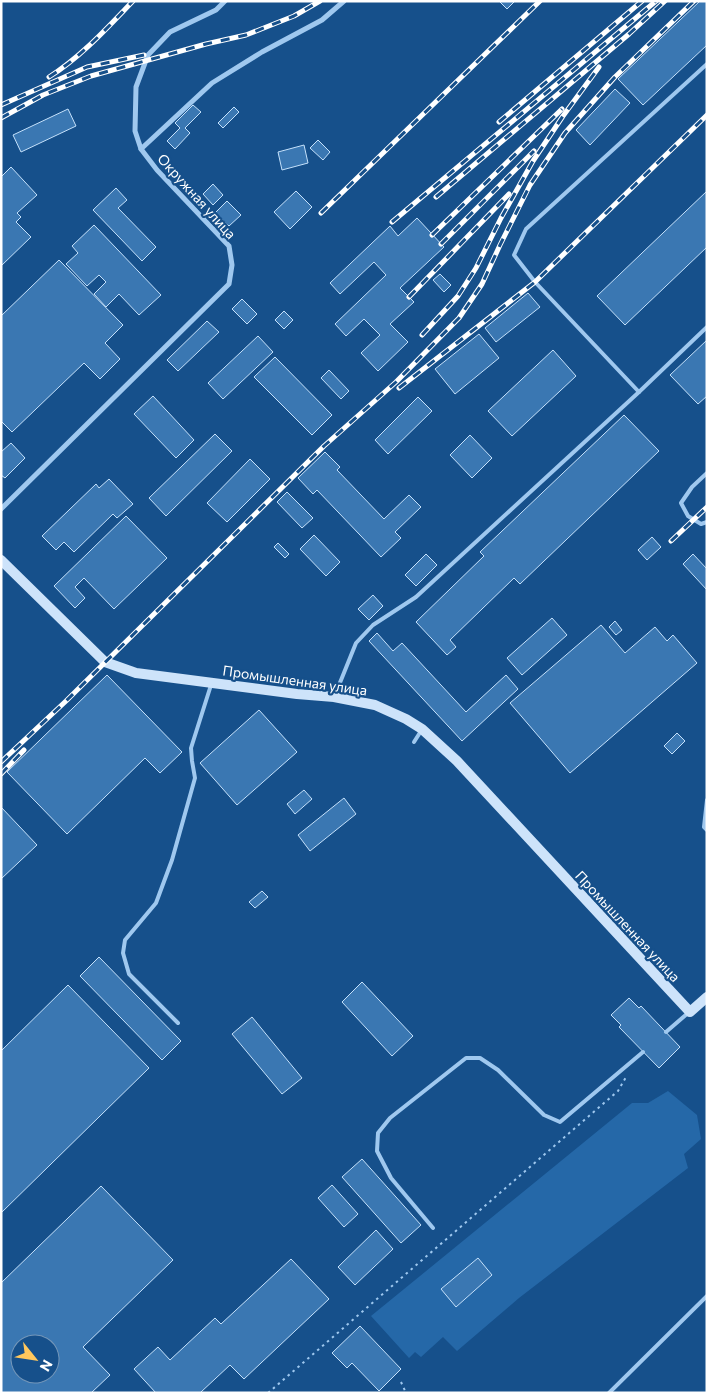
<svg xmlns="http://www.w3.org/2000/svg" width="708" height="1394" font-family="Commissioner,sans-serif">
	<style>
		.green { fill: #2568a8 }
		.building { fill: #3a77b2; stroke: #c5e1fb; fill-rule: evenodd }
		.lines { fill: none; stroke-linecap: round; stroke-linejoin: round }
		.path { stroke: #9fc8ef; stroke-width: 2; stroke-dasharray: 2.5 4; stroke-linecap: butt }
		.lane { stroke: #9fc8ef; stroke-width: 4 }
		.street { stroke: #9fc8ef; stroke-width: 5 }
		.secondary { stroke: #cde3fa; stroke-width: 10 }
		.rail-casing { stroke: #fff; stroke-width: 5 }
		.rail { stroke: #16508b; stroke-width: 3; stroke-dasharray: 9; stroke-linecap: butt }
		.labels { text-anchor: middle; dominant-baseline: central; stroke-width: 4.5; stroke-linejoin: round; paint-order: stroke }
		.street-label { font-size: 14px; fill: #fff; stroke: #16508b }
	</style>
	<rect width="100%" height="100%" fill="#16508b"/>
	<polygon class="green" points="668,1091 697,1115 701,1139 684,1154 688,1168 519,1298 457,1351 443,1337 421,1357 415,1352 409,1358 371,1316 632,1103 648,1103"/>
	<g class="building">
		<polygon points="499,1 515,1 507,9"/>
		<polygon points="700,1 707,1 707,45 643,105 618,79"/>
		<polygon points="615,89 630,103 590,145 576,130"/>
		<polygon points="193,105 201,112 185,128 190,133 175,149 167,141 180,128 175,123"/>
		<polygon points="234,107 239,112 223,128 218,123"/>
		<polygon points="68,109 76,126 21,152 13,135"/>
		<polygon points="318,140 330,152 323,160 310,148"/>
		<polygon points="304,145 308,163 282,170 278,152"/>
		<polygon points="11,167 37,195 17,213 21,217 16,222 31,237 1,266 1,177"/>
		<polygon points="213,184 223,195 213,205 203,194"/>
		<polygon points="116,188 127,200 118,208 156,247 142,261 93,210"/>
		<polygon points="296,191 312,207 290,229 274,212"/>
		<polygon points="707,191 707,247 625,325 597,296"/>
		<polygon points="227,201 241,215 229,226 215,213"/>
		<polygon points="417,218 444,247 400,288 414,302 390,324 408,342 378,371 361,353 380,335 364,319 346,336 335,324 386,275 374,262 340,294 330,283 390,226 398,236"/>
		<polygon points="94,225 161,295 139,315 119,294 106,307 94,294 106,282 99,275 87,286 66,264 78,253 72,246"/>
		<polygon points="59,260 123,325 105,343 120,359 100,379 84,363 12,432 1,421 1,316"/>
		<polygon points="440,274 451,285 444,292 433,280"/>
		<polygon points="528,293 540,307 496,342 485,328"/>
		<polygon points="242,299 257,314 247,324 232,309"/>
		<polygon points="284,311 293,320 284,329 275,320"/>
		<polygon points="207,321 219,332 178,371 167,360"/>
		<polygon points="479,334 499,358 455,394 435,369"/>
		<polygon points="258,336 273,352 223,399 208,383"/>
		<polygon points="707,340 707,396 698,404 670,375"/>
		<polygon points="553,350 576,376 512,436 488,411"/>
		<polygon points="275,357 332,415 312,435 254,377"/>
		<polygon points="329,370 349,391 341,399 321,378"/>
		<polygon points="153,396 194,440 176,458 134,414"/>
		<polygon points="418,397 432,411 388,454 375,440"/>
		<polygon points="624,415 659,451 520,584 514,578 450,640 456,647 447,655 416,622 484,556 480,552"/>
		<polygon points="215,434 232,451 166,516 149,498"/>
		<polygon points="470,435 492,458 472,478 450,455"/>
		<polygon points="11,443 25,458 5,478 1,475 1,452"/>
		<polygon points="325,452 340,467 337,470 384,519 409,495 421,507 395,532 401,538 381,557 317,490 313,494 298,478"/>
		<polygon points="250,459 270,479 227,522 207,503"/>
		<polygon points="109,479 133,504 117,518 113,514 74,552 64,542 56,550 42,536 96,484 99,488"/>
		<polygon points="287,492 313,518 302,528 277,502"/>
		<polygon points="126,516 167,558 114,609 84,578 75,587 85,598 75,608 54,586"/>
		<polygon points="314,535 340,562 326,576 300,549"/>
		<polygon points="652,537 661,547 647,560 638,550"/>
		<polygon points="278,543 289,554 285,558 274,547"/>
		<polygon points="426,554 437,565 416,586 405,575"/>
		<polygon points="693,554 707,569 707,590 683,564"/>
		<polygon points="373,595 383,606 369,620 358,609"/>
		<polygon points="552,618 567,635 522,675 507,658"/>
		<polygon points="615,621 622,630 616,635 609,627"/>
		<polygon points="601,625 625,653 655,627 667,641 673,635 697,663 570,773 510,703"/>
		<polygon points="377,633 393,651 402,643 466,712 506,675 518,689 462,741 369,641"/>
		<polygon points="107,675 182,752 160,773 145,758 67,834 7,772"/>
		<polygon points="259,710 297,752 237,805 200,763"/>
		<polygon points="677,733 685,741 672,754 664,746"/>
		<polygon points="304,790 312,799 295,814 287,804"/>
		<polygon points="344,798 356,814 310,851 298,835"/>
		<polygon points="1,807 37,845 1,879"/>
		<polygon points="262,891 268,897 255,908 249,902"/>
		<polygon points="99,957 181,1041 162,1060 80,976"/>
		<polygon points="362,982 413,1036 392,1056 342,1002"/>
		<polygon points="68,985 149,1068 1,1213 1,1051"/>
		<polygon points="629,998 639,1008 641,1006 680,1047 659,1068 619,1027 621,1025 611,1015"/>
		<polygon points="252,1017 302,1078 282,1094 232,1034"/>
		<polygon points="362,1159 421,1225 401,1243 342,1177"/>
		<polygon points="332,1185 358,1214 344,1227 318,1198"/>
		<path d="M101,1186l72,74 -90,87 27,28 -19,18h-90v-110zM20,1344h30v30h-30z"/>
		<polygon points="376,1230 393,1249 355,1285 338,1267"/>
		<polygon points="478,1258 492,1275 456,1307 441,1289"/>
		<polygon points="291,1259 329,1299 244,1379 230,1365 201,1392 203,1393 156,1393 134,1369 158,1347 170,1360 215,1318 221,1324"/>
		<polygon points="360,1326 401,1369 379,1391 352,1363 347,1368 332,1353"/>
	</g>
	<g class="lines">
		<g class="path">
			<polyline points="401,1382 406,1393"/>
			<polyline points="268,1393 618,1091 626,1077"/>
		</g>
		<g class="lane">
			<polyline points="639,392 535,282 514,255 526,229 707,64"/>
			<polyline points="707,473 692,487 681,503 688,516 701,524 707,522"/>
			<polyline points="335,695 356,643 373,625 416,597 639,392 707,327"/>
			<polyline points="414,742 421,731"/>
			<polyline points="707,800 704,827 707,830"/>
			<polyline points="178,1023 129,974 123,953 125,940 156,903 172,860 195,778 192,761 191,748 211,685"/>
			<polyline points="666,1032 688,1013"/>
			<polyline points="433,1228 391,1178 377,1151 378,1133 390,1118 466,1058 480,1058 498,1070 544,1115 560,1122 643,1052"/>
			<polyline points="609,1393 707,1296"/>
		</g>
		<g class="street">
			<polyline points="141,149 212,83 262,52 322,20 344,1"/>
			<polyline points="1,509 229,284 232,265 229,246 157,170 141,149 135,131 136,87 148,55 170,32 216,10 225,1"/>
		</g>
		<polyline class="secondary" points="1,560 105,662 136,673 297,694 334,697 375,705 406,719 422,729 457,761 690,1012 707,997"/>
		<defs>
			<g id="rail">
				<path d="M49,77c32,-20 58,-49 84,-76"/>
				<polyline points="1,105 87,67 144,55"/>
				<polyline points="1,118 43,95 91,76 206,44 246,35 294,16 320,1"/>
				<polyline points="499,122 642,1"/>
				<polyline points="436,197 629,34 665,1"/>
				<polyline points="321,213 540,1"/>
				<polyline points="392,222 656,1"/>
				<polyline points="432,235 562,109"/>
				<polyline points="441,244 534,151"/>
				<polyline points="409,297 509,194"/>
				<polyline points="422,335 458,296 476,268 501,218 533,161 563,116 599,67"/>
				<polyline points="399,388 535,282 707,115"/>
				<polyline points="671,541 707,507"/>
				<polyline points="1,762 66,701 324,446 396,382 459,318 482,284 500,245 530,185 565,133 615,77 694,1"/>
				<polyline points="1,774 24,750"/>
			</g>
		</defs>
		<use href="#rail" class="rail-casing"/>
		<use href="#rail" class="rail"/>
	</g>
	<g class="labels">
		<g class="street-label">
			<text transform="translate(197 196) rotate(48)">Окружная улица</text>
			<text transform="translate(295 680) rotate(8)">Промышленная улица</text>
			<text transform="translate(628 926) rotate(47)">Промышленная улица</text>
		</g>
	</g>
	<rect width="708" height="1394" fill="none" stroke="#ffffff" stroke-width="5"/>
	<g transform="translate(35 1359) rotate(120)"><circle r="24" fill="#16508b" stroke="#7396b9"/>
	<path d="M0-4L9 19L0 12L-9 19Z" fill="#ffc75d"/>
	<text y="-8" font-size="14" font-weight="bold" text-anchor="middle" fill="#ffffff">N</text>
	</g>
</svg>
